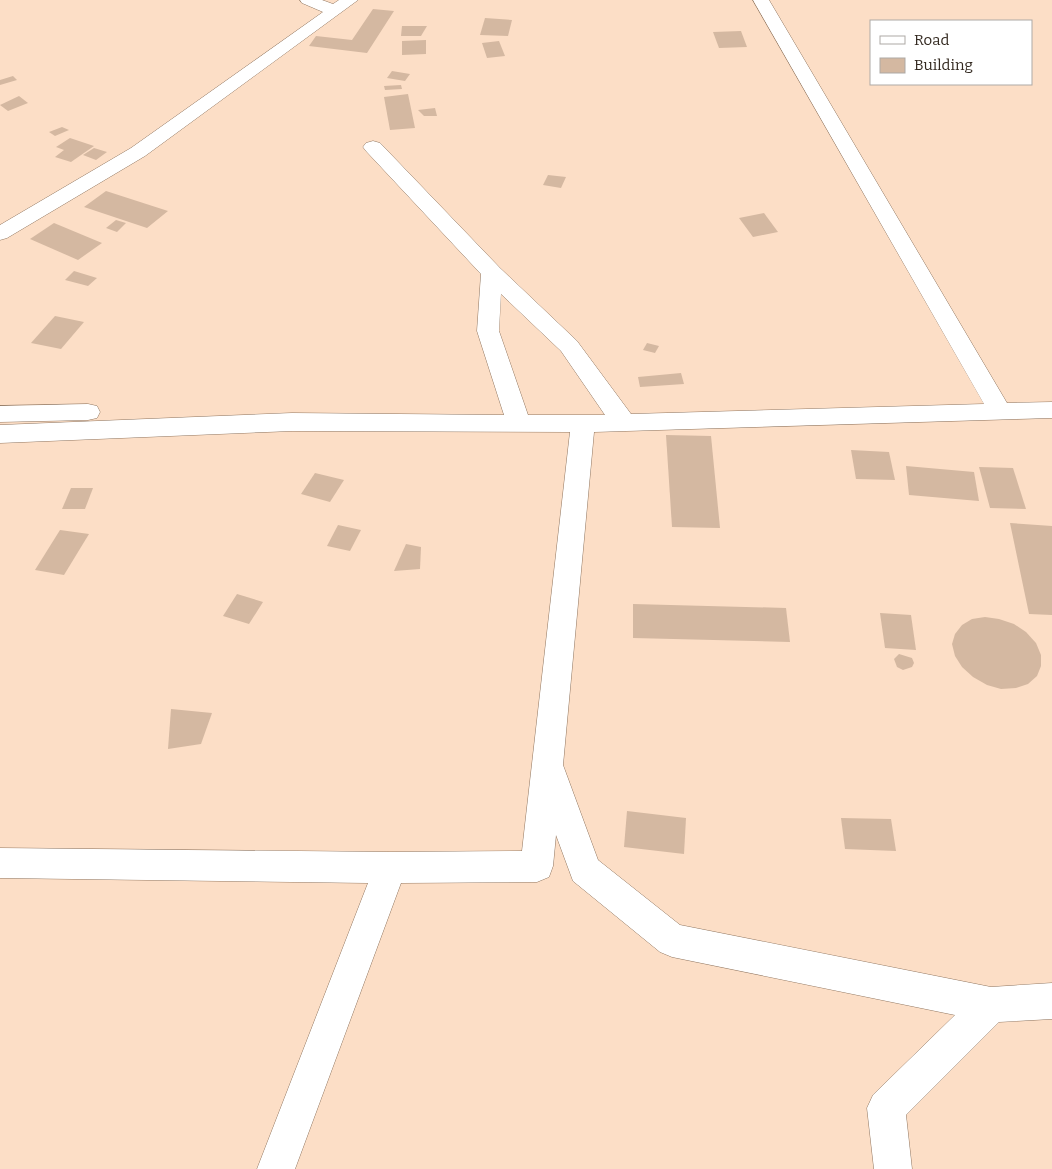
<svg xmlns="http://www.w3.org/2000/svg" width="1052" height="1169" font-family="Bitter,serif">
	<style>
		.building { fill: #d4b8a1 }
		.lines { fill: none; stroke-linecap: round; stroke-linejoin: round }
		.minor-casing { stroke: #907660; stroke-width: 1 }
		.minor { fill: #fff; fill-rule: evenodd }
	</style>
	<rect width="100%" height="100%" fill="#fcdec6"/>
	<g class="building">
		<polygon points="373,9 394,11 367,53 309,46 316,36 352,40"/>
		<polygon points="485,18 512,20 508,36 480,35"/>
		<polygon points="402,26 427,26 421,36 401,36"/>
		<polygon points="741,31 747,47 719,48 713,32"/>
		<polygon points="426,40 426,54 402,55 402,41"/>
		<polygon points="499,41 505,56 487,58 482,43"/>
		<polygon points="392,71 410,74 405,81 387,78"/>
		<polygon points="13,76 17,80 0,85 0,80"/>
		<polygon points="401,85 402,89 385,90 384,86"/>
		<polygon points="408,94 415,128 390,130 384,97"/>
		<polygon points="19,96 28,103 8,111 0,105"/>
		<polygon points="435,108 437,116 424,116 418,110"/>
		<polygon points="62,127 69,130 55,136 49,132"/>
		<polygon points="70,138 94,146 71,162 55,157 64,150 56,147"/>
		<polygon points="94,148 107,152 96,160 83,155"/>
		<polygon points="548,175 566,177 561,188 543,185"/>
		<polygon points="106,191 168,211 147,228 84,207"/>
		<polygon points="764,213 778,232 753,237 739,218"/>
		<polygon points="116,220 126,223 117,232 106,228"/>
		<polygon points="54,223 102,243 78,260 30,239"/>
		<polygon points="74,271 97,278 88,286 65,280"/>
		<polygon points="55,316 84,322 61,349 31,343"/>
		<polygon points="647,343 659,346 655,353 643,350"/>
		<polygon points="681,373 684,384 640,387 638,377"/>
		<polygon points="666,435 711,436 720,528 672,527"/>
		<polygon points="851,450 889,452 895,480 856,479"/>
		<polygon points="906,466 974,472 979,501 909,495"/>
		<polygon points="979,467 1013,468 1026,509 990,508"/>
		<polygon points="315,473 344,480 330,502 301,494"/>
		<polygon points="71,488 93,488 85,509 62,509"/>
		<polygon points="1010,523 1052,526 1052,615 1029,614"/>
		<polygon points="338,525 361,530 350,551 327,546"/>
		<polygon points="60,530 89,534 64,575 35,570"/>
		<polygon points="406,544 421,547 420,569 394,571"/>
		<polygon points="237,594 263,602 249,624 223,616"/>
		<polygon points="633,604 786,608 790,642 633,638"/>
		<polygon points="880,613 911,615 916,650 885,648"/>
		<polygon points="985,617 999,619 1014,624 1026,632 1036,643 1041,655 1041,666 1037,676 1028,684 1016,688 1001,689 987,685 973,677 962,667 955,656 952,644 955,634 962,625 972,619"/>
		<polygon points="899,654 912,658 914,663 912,667 903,670 897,667 894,659"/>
		<polygon points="171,709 212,713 201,744 168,749"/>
		<polygon points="627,811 686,818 684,854 624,847"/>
		<polygon points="841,818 891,819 896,851 845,849"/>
	</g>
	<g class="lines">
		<defs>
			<g id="minor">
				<polygon points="300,0 322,0 333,4 339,0 358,0 145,156 7,238 0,240 0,225 131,148 323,12 302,3"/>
				<path d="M753,0h16l238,403 45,-1v16l-458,14 -31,333 35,95 82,65 311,62 61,-4v36l-53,3 -93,93 6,54h-38l-7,-61 6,-13 82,-80 -283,-58 -12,-5 -87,-71 -17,-46 -3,31 -4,11 -12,5 -136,1 -106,286h-38l111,-286 -368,-5v-30l390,4 132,-1 48,-419 -278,-1 -292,12v-18l292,-12 212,2 -27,-84 4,-57 -115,-123 -3,-4 3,-4 7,-2 7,2 120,125 77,73 54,73 353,-10zM501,294l60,57 44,64h-77l-29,-84z"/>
				<polygon points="88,404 97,406 100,412 97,418 88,420 0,422 0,406"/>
			</g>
		</defs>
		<use href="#minor" class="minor-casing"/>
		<use href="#minor" class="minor"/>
	</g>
	<rect x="870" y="20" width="162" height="65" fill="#ffffff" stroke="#ada9a5"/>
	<rect x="880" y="36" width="25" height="8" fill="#ffffff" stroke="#ada9a5"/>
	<text x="914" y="45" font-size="15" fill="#32281f">Road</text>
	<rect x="880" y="58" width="25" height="15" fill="#d4b8a1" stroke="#ada9a5"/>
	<text x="914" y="70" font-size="15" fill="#32281f">Building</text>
</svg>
